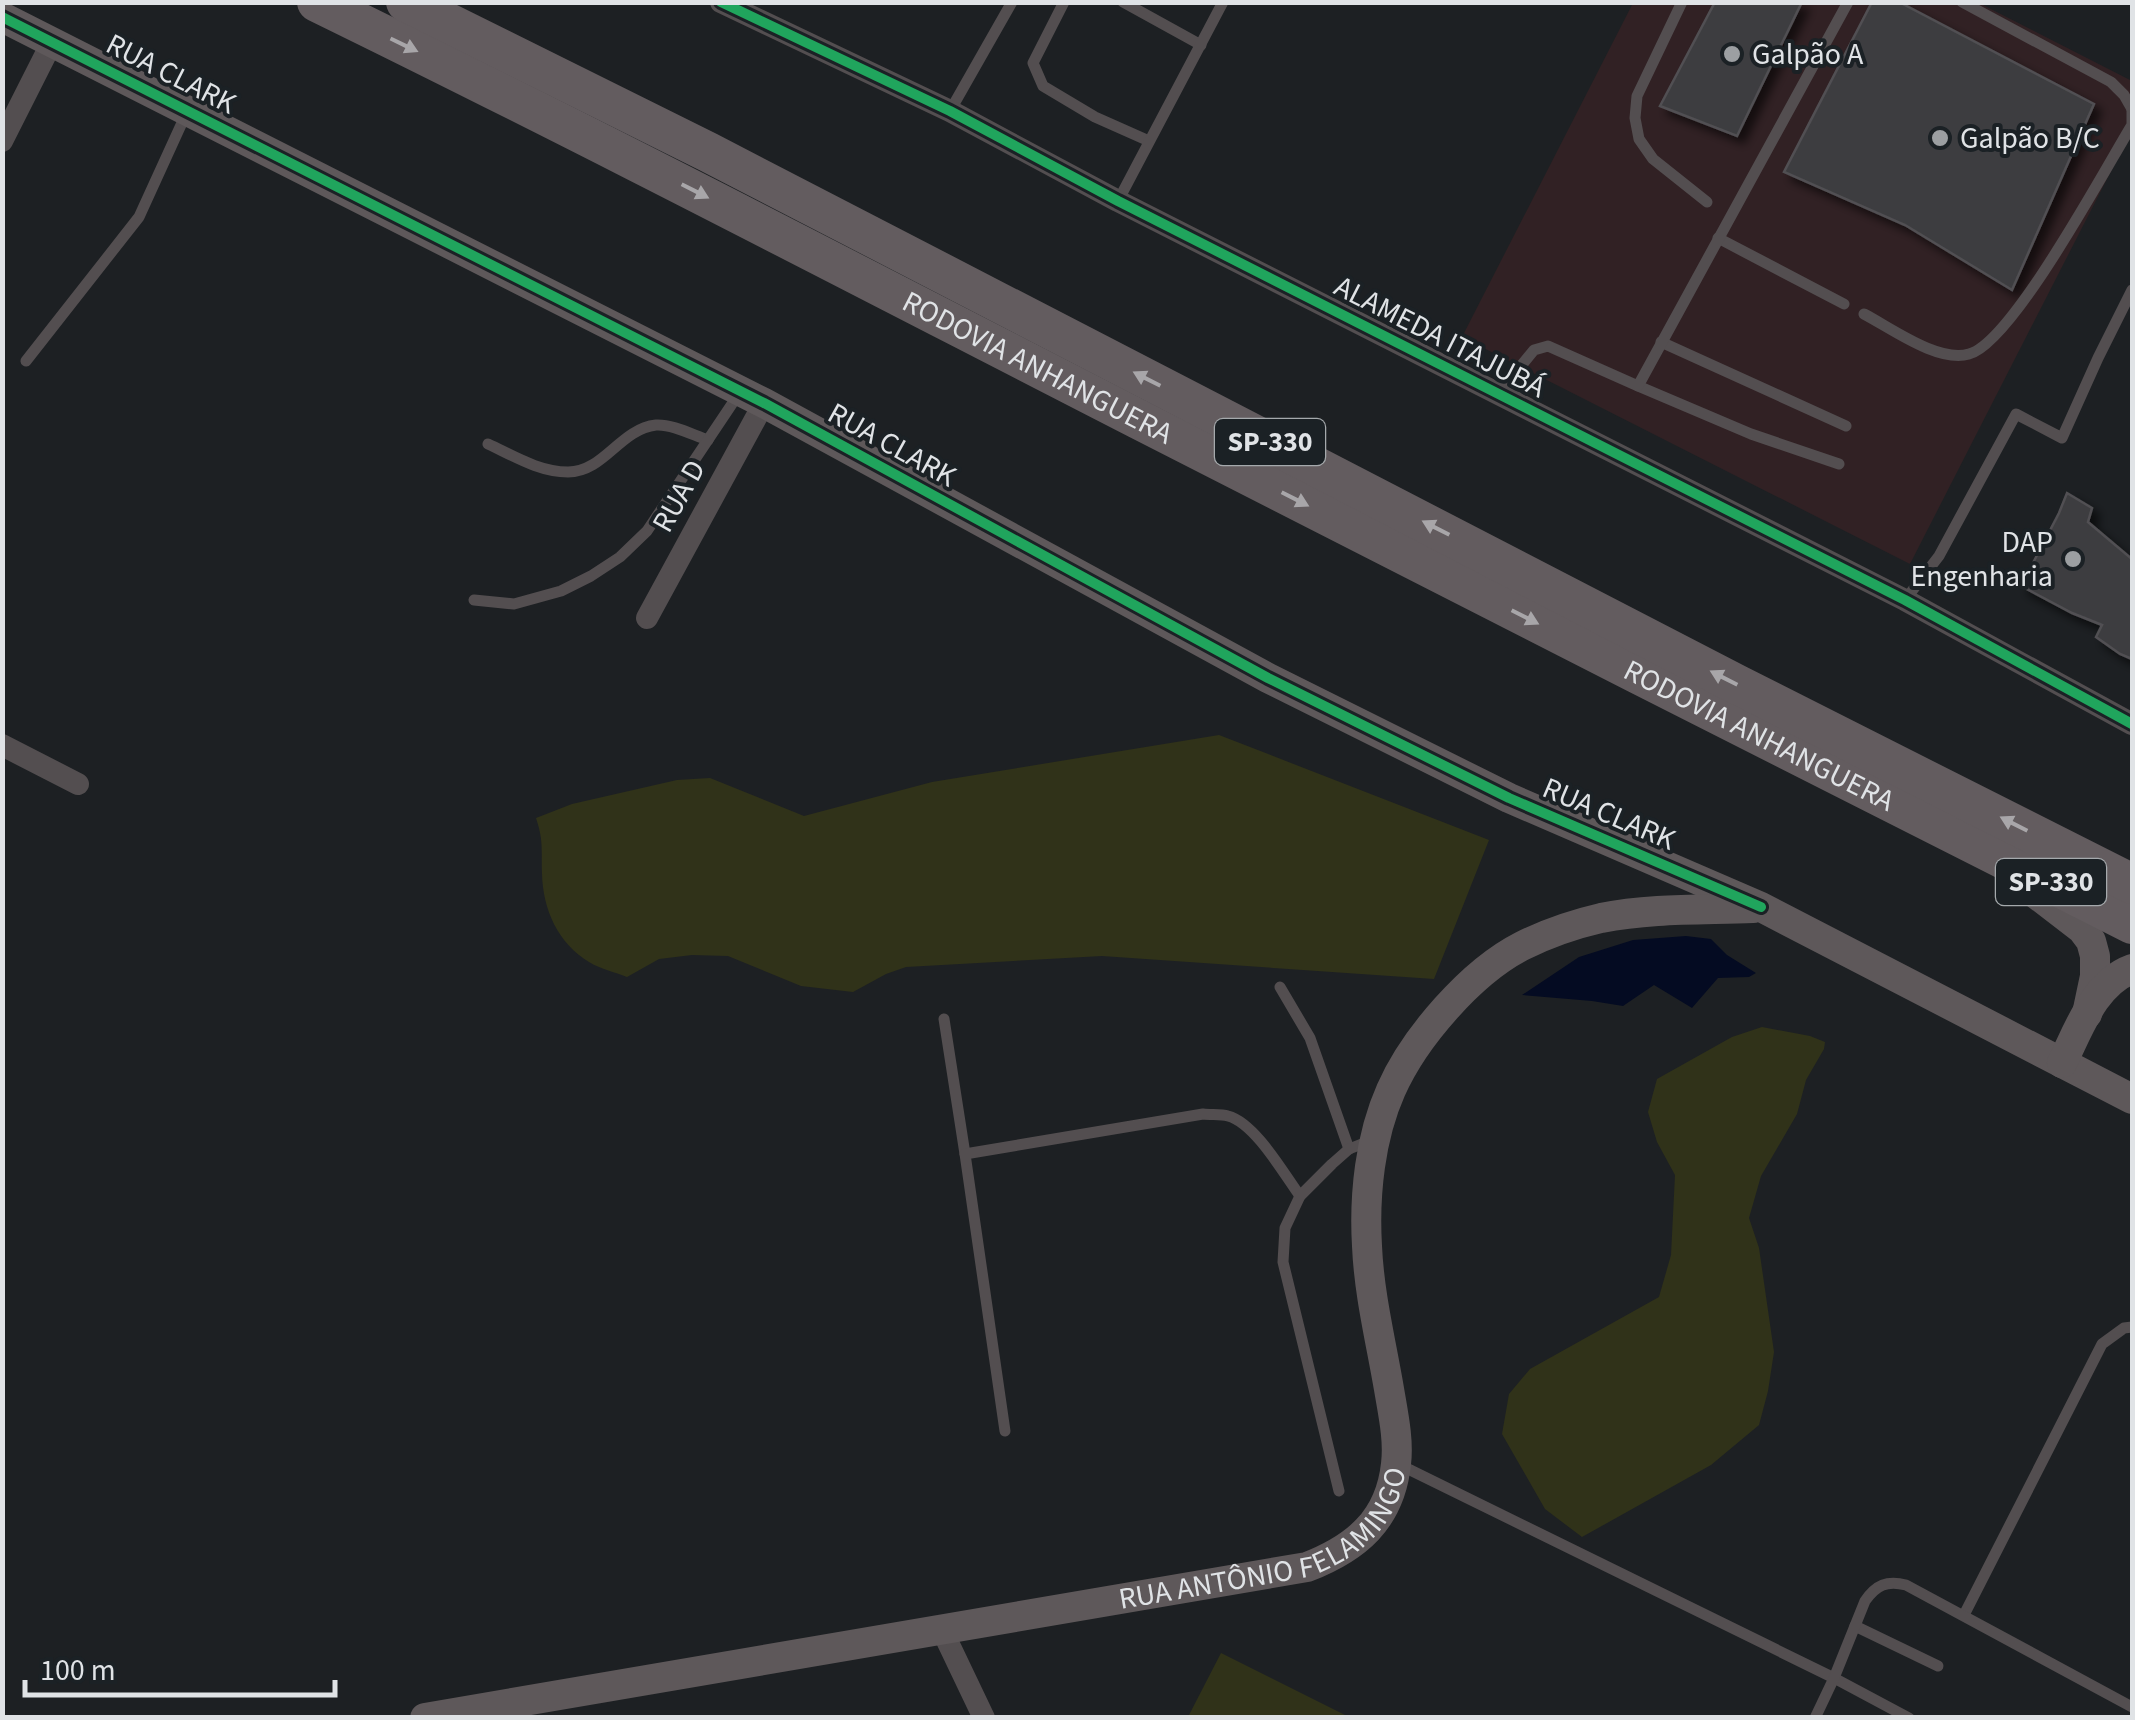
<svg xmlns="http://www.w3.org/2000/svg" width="2135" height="1720" font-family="'Source Sans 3',sans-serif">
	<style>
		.industrial { fill: #312124 }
		.green { fill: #303219 }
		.water { fill: #040b22 }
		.building { fill: #3e3e41; stroke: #515053; stroke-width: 2.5; filter: url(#shadow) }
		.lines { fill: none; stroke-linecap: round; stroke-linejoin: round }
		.lane { stroke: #534e50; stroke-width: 11 }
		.street { stroke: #534e50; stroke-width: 22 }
		.secondary { stroke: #5e585a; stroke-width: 30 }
		.highway { stroke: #635c5f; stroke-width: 40 }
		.cycleway-casing { stroke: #1b2125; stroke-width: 16 }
		.cycleway { stroke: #20a55d; stroke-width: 10 }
		.oneway { fill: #a8a6a9 }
		.poi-dot { fill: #9c9fa2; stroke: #1b2125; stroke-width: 4 }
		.labels { text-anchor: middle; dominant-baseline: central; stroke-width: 8; stroke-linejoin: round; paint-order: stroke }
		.shield { fill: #1b2125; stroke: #a5a9ac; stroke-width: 2.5 }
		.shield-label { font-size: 28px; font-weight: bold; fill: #e0e3e6 }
		.poi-label { font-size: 30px; fill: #e0e3e6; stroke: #1b2125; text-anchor: start }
		.street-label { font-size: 30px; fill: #e0e3e6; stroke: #1b2125 }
	</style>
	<defs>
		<filter id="shadow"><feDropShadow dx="7" dy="7" stdDeviation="5" flood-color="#0009"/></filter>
	</defs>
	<rect width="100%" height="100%" fill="#1d2023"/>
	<polygon class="industrial" points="1633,3 1979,3 2132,81 2132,130 1910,564 1462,337"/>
	<g class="green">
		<path d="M1219,735l270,105 -55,139 -332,-23 -196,11 -20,7 -33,18 -52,-6 -73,-30 -36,-1 -33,4 -32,18c-12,-5 -27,-8 -38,-15 -31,-19 -46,-52 -47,-88 -1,-24 2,-32 -6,-56l36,-14 105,-24 33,-2 94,38 128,-34z"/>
		<polygon points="1762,1027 1810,1036 1825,1042 1824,1049 1806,1080 1797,1114 1761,1176 1749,1218 1759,1248 1774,1352 1768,1391 1759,1425 1711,1465 1582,1537 1545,1509 1502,1434 1509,1394 1530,1369 1659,1297 1671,1255 1675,1175 1657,1142 1648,1112 1657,1079 1732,1037"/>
		<polygon points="1221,1653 1349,1717 1188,1717"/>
	</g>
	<polygon class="water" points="1686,936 1711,939 1727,955 1756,973 1749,977 1718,978 1692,1008 1654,985 1623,1006 1592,1001 1522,995 1579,957 1633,940"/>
	<g class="building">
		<polygon points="1715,2 1802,2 1737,136 1660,106"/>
		<polygon points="1872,2 1899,2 2094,104 2012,290 1905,225 1784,172"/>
		<polygon points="2067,493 2092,508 2088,522 2132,559 2132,659 2120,654 2096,637 2102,625 2072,613 2021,586 2059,513"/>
	</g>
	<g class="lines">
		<g class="lane">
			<polyline points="1064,2 1033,63 1043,86 1095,117 1149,141"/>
			<polyline points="1123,2 1201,45"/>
			<polyline points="1682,2 1637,96 1635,118 1639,139 1653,159 1707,202"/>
			<polyline points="1962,2 2111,82 2124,95 2132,109"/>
			<polyline points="950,111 1012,2"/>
			<polyline points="1118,201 1223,2"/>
			<polyline points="1718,238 1844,304"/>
			<path d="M1864,314c27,14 74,49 105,40 43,-11 136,-185 163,-229v-15"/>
			<polyline points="1661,342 1846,426"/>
			<polyline points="26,361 139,217 186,114"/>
			<polyline points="1638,386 1751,434 1839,464"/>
			<polyline points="1498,394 1534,350 1548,346 1638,386 1848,2"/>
			<path d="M488,444c26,12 51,28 80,28 36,0 52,-43 88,-47 16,-1 37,10 52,15"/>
			<polyline points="474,600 514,604 561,591 591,576 620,557 647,531 738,395"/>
			<polyline points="1905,600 1939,556 2016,414 2062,438 2098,358 2132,290"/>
			<polyline points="1280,987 1310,1038 1349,1149"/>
			<polyline points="944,1019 965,1154"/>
			<path d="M1005,1431l-40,-277 238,-40c8,1 18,0 25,2 27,7 56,58 72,80"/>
			<polyline points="1398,1464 1834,1678 1909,1718"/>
			<polyline points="1339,1491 1283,1262 1285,1228 1300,1196 1332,1164 1349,1149 1372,1140"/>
			<polyline points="1964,1615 2102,1344 2124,1328 2132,1327"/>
			<polyline points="1855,1626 1938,1666"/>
			<path d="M1815,1718l19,-40 31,-77c11,-16 22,-21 41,-16l226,122"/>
		</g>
		<g class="street">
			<polyline points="721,2 950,111 1118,201 1905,600 2132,724"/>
			<polyline points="2,141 52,42"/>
			<polyline points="647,618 764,403"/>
			<polyline points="2,745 78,784"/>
			<polyline points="942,1630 984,1718"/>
		</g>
		<g class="secondary">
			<polyline points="2,17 764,403 1268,678 1509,798 1761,907 2132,1099"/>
			<polyline points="2018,880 2082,929 2091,941 2095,956 2095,976 2087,1014"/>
			<path d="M2062,1063c17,-34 32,-80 70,-94"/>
			<path id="s1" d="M425,1718l882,-151c49,-19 83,-47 89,-103 3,-24 -3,-51 -7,-75 -8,-47 -20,-95 -22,-143 -3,-51 3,-109 24,-156 23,-52 80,-118 131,-144 24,-12 53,-22 79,-28 50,-10 101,-8 152,-10"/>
		</g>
		<g class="highway">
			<path id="s2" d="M317,2c276,135 548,277 821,417 331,170 662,337 994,505"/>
			<polyline points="406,2 708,152 1738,685 2132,884"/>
		</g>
		<defs>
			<g id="cycleway">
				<polyline points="721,2 950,111 1118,201 1905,600 2132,724"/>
				<polyline points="2,17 764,403 1268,678 1509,798 1761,907"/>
			</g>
		</defs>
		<use href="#cycleway" class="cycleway-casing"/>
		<use href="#cycleway" class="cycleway"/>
	</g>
	<defs><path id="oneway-solid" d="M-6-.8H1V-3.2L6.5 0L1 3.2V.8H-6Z" transform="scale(2.5)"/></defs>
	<g class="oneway">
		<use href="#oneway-solid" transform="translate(404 45) rotate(26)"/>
		<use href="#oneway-solid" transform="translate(695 191) rotate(27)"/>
		<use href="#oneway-solid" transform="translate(1147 379) rotate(-153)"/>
		<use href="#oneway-solid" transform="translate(1295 499) rotate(27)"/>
		<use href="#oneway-solid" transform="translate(1436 528) rotate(-153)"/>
		<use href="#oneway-solid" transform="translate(1525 617) rotate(27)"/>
		<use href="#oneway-solid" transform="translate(1724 678) rotate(-153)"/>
		<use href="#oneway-solid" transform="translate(2014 824) rotate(-153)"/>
	</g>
	<g class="poi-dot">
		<circle cx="1732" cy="54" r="10"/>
		<circle cx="1940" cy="138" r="10"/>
		<circle cx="2073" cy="559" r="10"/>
	</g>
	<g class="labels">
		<g class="shield">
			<rect x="1215" y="419" width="110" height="46" rx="8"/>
			<rect x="1996" y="859" width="110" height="46" rx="8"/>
		</g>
		<g class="shield-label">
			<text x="1270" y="442">SP-330</text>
			<text x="2051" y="882">SP-330</text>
		</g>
		<g class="poi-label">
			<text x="1752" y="54">Galpão A</text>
			<text x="1960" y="138">Galpão B/C</text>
			<text x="2053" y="542" text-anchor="end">DAP<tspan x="2053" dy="34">Engenharia</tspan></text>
		</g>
		<g class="street-label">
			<text transform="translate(171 74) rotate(27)">RUA CLARK</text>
			<text transform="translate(1440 337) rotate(27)">ALAMEDA ITAJUBÁ</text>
			<text stroke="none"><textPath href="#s2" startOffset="808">RODOVIA ANHANGUERA</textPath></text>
			<text transform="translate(892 445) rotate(29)">RUA CLARK</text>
			<text transform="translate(679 496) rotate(-61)">RUA D</text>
			<text stroke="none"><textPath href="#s2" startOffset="1618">RODOVIA ANHANGUERA</textPath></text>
			<text transform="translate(1609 814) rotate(23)">RUA CLARK</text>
			<text stroke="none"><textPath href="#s1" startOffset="870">RUA ANTÔNIO FELAMINGO</textPath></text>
		</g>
	</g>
	<rect width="2135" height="1720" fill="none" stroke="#e0e3e6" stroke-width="10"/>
	<path d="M25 1680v15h310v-15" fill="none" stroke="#e0e3e6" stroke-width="5"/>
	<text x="40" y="1680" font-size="30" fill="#e0e3e6" stroke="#1b2125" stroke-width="8" paint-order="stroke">100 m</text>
</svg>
